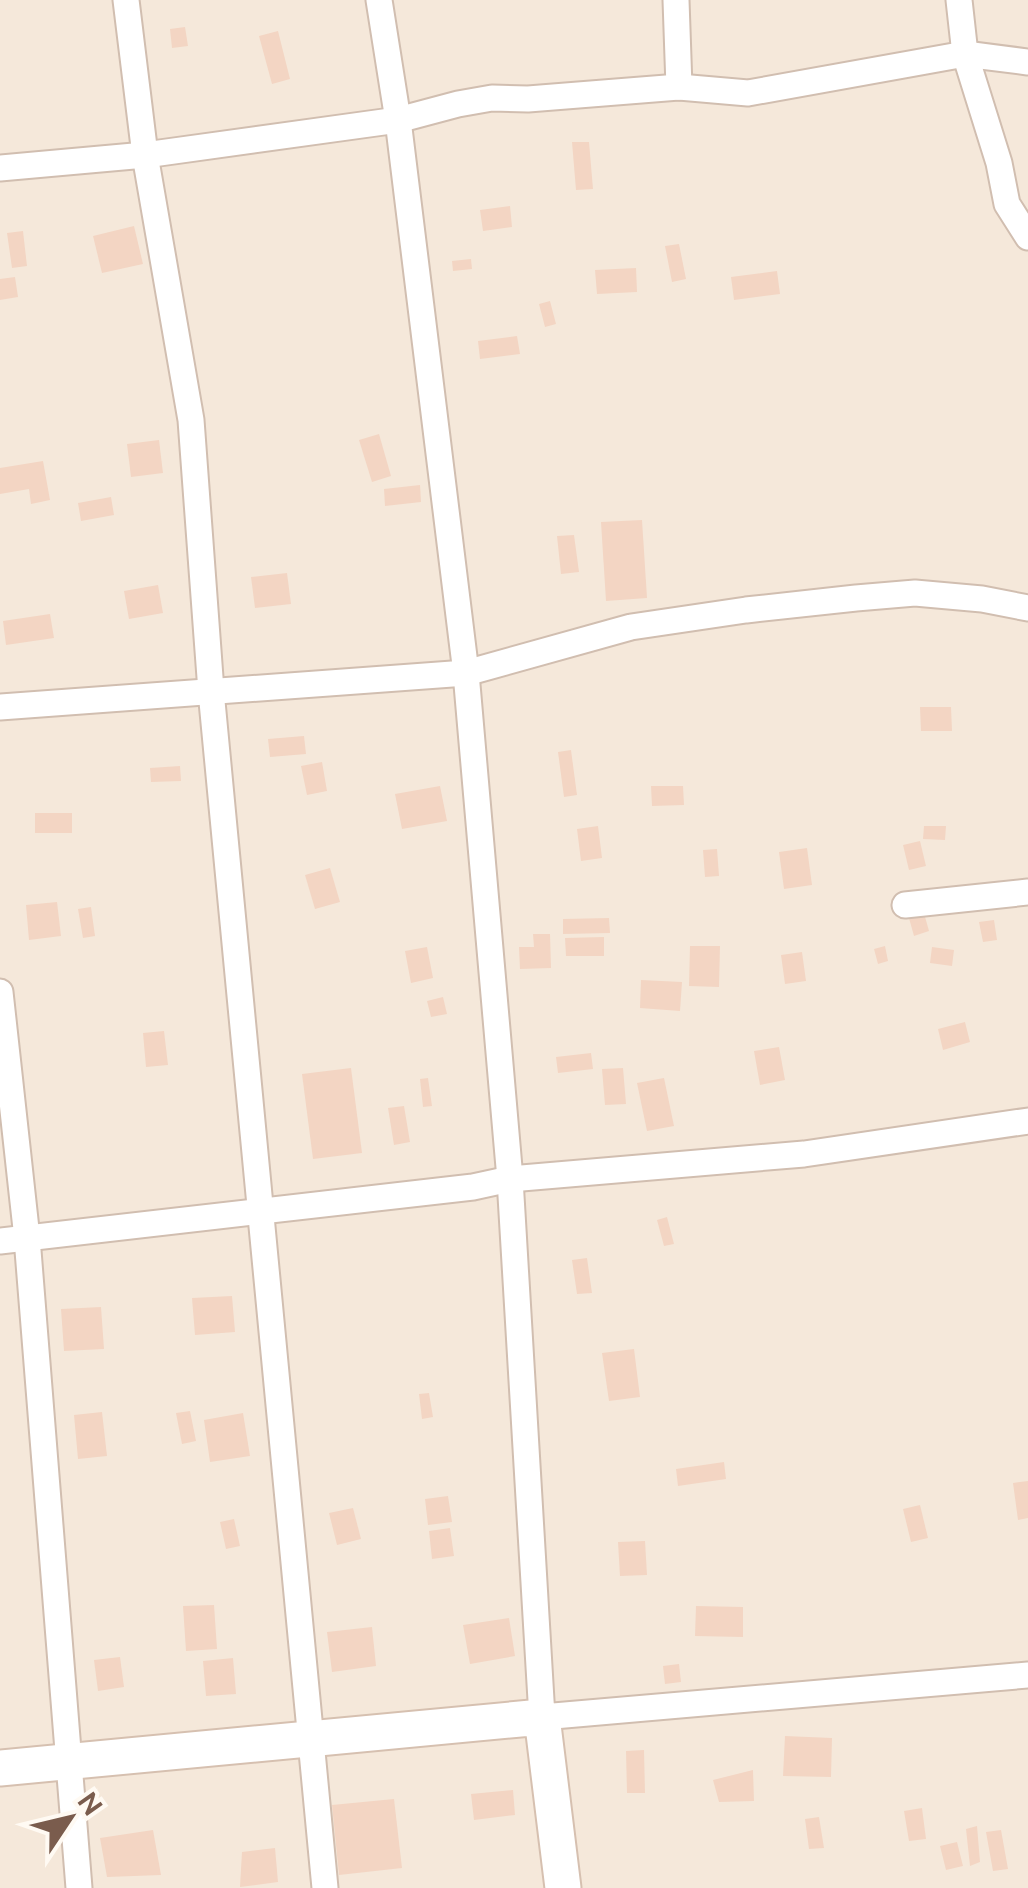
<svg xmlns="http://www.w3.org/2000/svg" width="1028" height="1888" font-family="Ubuntu,sans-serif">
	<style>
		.residential { fill: #f5e8da }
		.building { fill: #f3d5c3 }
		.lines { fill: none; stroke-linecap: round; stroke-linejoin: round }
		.street-casing { stroke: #d1beb0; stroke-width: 29 }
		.secondary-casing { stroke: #d6c0b0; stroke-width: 39 }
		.street { stroke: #fff; stroke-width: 25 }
		.secondary { stroke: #fff; stroke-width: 35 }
	</style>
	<rect width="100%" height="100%" fill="#fdf6ec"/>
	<rect class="residential" x="0" y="0" width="1028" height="1888"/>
	<g class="building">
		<polygon points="185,27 188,46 172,48 170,29"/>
		<polygon points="278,31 290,79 272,84 259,36"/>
		<polygon points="572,142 589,142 593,189 576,190"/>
		<polygon points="510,206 512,227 483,231 480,210"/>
		<polygon points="134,226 143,264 102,273 93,236"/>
		<polygon points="23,231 27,266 12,268 7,233"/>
		<polygon points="679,244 686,279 672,282 665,246"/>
		<polygon points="471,259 472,269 453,271 452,261"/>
		<polygon points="636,268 637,292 597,294 595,270"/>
		<polygon points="777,271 780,294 734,300 731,277"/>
		<polygon points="15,277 18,297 0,300 0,279"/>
		<polygon points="550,301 556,324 545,327 539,304"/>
		<polygon points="517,336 520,354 480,359 478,341"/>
		<polygon points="379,434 391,476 372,482 359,440"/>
		<polygon points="159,440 163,473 131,477 127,444"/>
		<polygon points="43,461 50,500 31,504 29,489 0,494 0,468"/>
		<polygon points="420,485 421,502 385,506 384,489"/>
		<polygon points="111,497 114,515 81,521 78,503"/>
		<polygon points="642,520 647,598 606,601 601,522"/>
		<polygon points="574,535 579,572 561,574 557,536"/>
		<polygon points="287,573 291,604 255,608 251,577"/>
		<polygon points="158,585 163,613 129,619 124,591"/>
		<polygon points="50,614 54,638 6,645 3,621"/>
		<polygon points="920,707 951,707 952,731 921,731"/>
		<polygon points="304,736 306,754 270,757 268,739"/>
		<polygon points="571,750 577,795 564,797 558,752"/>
		<polygon points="322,762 327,791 307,795 301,766"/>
		<polygon points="180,766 181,781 151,782 150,768"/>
		<polygon points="440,786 447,821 402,829 395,794"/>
		<polygon points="651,786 683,786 684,805 652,806"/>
		<rect x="35" y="813" width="37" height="20"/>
		<polygon points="598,826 602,858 581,861 577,829"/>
		<polygon points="924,826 946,826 945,840 923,839"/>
		<polygon points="920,841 926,866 909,870 903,845"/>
		<polygon points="807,848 812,885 784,889 779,852"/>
		<polygon points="717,849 719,876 705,877 703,850"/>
		<polygon points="330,868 340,902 315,909 305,875"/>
		<polygon points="57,902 61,936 29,940 26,905"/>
		<polygon points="922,906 929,931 914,936 907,911"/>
		<polygon points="91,907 95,936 83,938 78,909"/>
		<polygon points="609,918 610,933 563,934 563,919"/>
		<polygon points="994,920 997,940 983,942 979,922"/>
		<polygon points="533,934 550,934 551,968 520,969 519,947 534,947"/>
		<polygon points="604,937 604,956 566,956 565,938"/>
		<polygon points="690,946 720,946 719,987 689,986"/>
		<polygon points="885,946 888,961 878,964 874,949"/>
		<polygon points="427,947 433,978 411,983 405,951"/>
		<polygon points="932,947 954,950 952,966 930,963"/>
		<polygon points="802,952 806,981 785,984 781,955"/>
		<polygon points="641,980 682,982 680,1011 640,1008"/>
		<polygon points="443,997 447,1014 431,1017 427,1001"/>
		<polygon points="965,1022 970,1042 943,1050 938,1029"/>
		<polygon points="164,1031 168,1065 146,1067 143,1033"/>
		<polygon points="779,1047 785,1080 760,1085 754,1051"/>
		<polygon points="591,1053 593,1069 558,1073 556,1057"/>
		<polygon points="351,1068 362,1153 313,1159 302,1074"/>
		<polygon points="623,1068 626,1104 605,1105 602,1069"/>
		<polygon points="428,1078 432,1106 423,1107 420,1079"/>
		<polygon points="664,1078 674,1126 647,1131 637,1083"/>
		<polygon points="404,1106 410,1142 394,1145 388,1108"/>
		<polygon points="667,1217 674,1244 664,1246 657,1220"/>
		<polygon points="587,1258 592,1293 577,1294 572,1260"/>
		<polygon points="232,1296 235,1332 195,1335 192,1298"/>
		<polygon points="101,1307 104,1349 64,1351 61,1309"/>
		<polygon points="634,1349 640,1397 609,1401 602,1353"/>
		<polygon points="429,1393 433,1417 422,1419 419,1394"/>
		<polygon points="190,1411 196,1441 182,1444 176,1413"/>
		<polygon points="102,1412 107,1456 78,1459 74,1415"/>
		<polygon points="243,1413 250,1456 210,1462 204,1420"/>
		<polygon points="724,1462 726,1479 678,1486 676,1469"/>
		<polygon points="1028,1481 1028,1518 1018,1520 1013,1483"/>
		<polygon points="448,1496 452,1522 428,1525 425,1499"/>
		<polygon points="920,1505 928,1538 911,1542 903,1509"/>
		<polygon points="353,1508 361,1539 337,1545 329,1513"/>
		<polygon points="234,1519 240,1546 226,1549 220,1522"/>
		<polygon points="450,1528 454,1556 432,1559 429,1531"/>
		<polygon points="645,1541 647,1575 620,1576 618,1542"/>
		<polygon points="214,1605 217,1649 186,1651 183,1606"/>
		<polygon points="696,1606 743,1607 743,1637 695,1636"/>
		<polygon points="509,1618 515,1656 470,1664 463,1625"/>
		<polygon points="372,1627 376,1666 332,1672 327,1632"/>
		<polygon points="120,1657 124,1687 98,1691 94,1660"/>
		<polygon points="233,1658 236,1694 206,1696 203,1661"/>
		<polygon points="679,1664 681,1682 665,1684 663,1666"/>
		<polygon points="785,1736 832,1738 831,1777 783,1776"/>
		<polygon points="644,1750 645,1793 627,1793 626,1751"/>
		<polygon points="753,1770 754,1801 719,1802 713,1780"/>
		<polygon points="513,1790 515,1815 474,1820 471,1794"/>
		<polygon points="394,1799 402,1868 339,1875 332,1805"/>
		<polygon points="922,1808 926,1839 909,1841 904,1811"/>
		<polygon points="819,1817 824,1848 809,1849 805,1819"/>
		<polygon points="977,1826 980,1862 970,1866 966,1829"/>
		<polygon points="153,1830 161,1875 107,1877 100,1838"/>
		<polygon points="1001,1830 1008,1869 993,1871 986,1832"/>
		<polygon points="957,1842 963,1866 946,1870 940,1846"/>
		<polygon points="275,1848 278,1882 240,1887 242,1852"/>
	</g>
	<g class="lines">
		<defs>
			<g id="street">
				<polyline points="126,0 145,155 191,420 211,691 325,1888"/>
				<polyline points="379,0 398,120 466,673 510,1179 542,1717 1028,1675"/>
				<polyline points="676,0 679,87"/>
				<polyline points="959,0 965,54 999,163 1007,204 1028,237"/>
				<polyline points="0,168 145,155 398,120 458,104 492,98 528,99 679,87 748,93 965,54 1028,62"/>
				<polyline points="0,707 466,673 631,627 746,610 856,598 915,593 982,599 1028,608"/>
				<polyline points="905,905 1028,892"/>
				<polyline points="0,992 27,1238 79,1888"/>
				<polyline points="0,1241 473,1187 510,1179 804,1154 1028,1121"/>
			</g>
			<polyline id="secondary" points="0,1768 542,1717 563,1888"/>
		</defs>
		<use href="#street" class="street-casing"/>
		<use href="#secondary" class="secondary-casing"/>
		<use href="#street" class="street"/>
		<use href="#secondary" class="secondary"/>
	</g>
	<g transform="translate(70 1818) rotate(55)" stroke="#fffaf3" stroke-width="8" paint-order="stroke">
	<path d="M0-8L18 38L0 25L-18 38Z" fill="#7a5c4d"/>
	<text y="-15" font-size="28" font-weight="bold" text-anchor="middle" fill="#7a5c4d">N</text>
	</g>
</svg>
